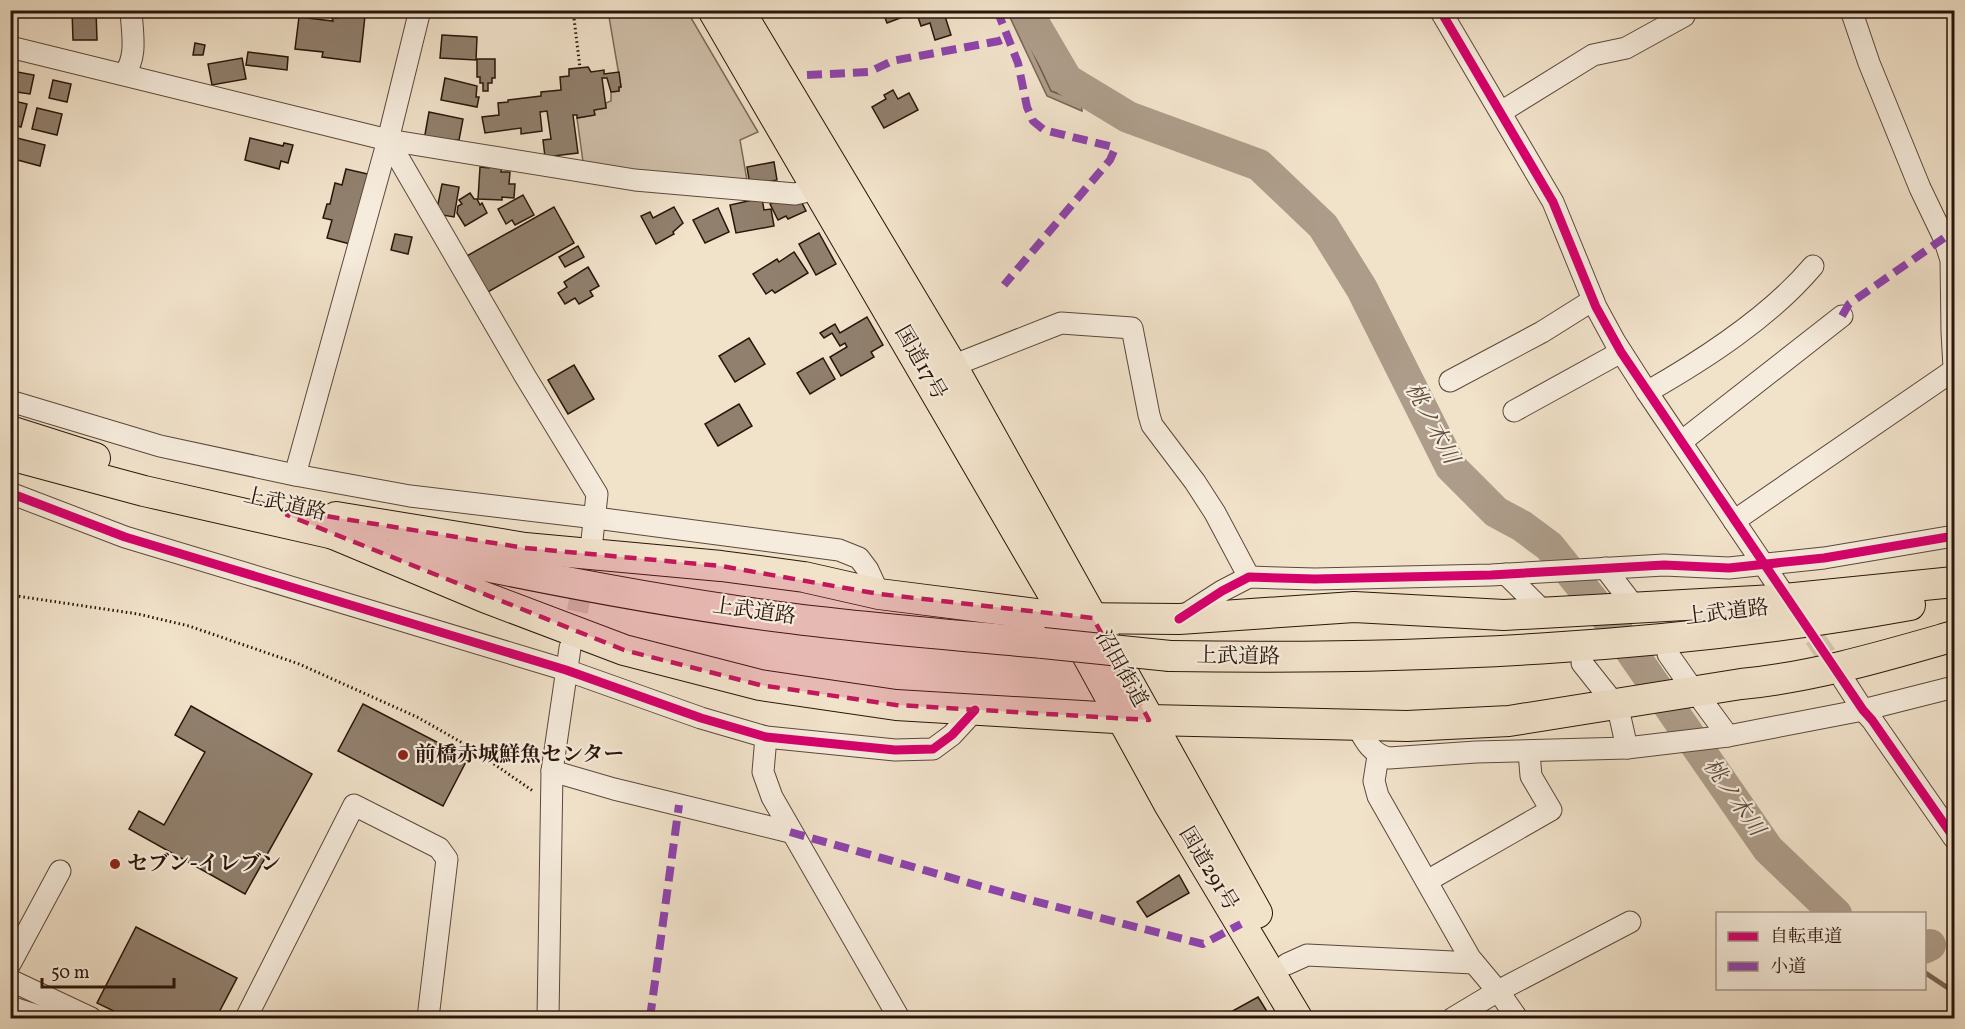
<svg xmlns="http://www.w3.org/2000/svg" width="1965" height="1029" font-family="Vollkorn,'Noto Serif JP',serif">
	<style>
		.green { fill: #cfbfa9; stroke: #7c6a5a; stroke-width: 1.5 }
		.water { fill: #ad9c89; stroke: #796656; stroke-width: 1.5 }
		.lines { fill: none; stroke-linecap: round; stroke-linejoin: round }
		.shore { stroke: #6c584a; stroke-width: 1.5 }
		.stream { stroke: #796656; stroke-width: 5 }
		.river { stroke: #ad9c89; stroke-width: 32 }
		.building { fill: #91806e; stroke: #2a150a; stroke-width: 1.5 }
		.minor-tunnel { stroke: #d3c3ad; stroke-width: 21; stroke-dasharray: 21 10; stroke-linecap: butt }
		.minor-casing { stroke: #5c483a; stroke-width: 23 }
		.highway-casing { stroke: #2a150a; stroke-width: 32 }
		.path { stroke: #2a150a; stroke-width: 3; stroke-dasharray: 1.5 3; stroke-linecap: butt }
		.minor { stroke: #f6ecdd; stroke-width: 21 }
		.highway { stroke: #f1e2ca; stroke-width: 30 }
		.highway-bridge-casing { stroke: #2a150a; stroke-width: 32; stroke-linecap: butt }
		.highway-bridge { stroke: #f1e2ca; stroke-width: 30 }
		.quiet { stroke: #8e44ad; stroke-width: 8; stroke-dasharray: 15 8; stroke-linecap: butt }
		.cycleway-casing { stroke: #f6ecdd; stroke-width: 13 }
		.cycleway { stroke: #d6006c; stroke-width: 9 }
		.marked { fill: #c2185b; fill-opacity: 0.2; stroke: #c2185b; stroke-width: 4.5; stroke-dasharray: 12 8; stroke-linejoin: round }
		.poi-dot { fill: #8f2418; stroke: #f6ecdd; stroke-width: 2 }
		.labels { text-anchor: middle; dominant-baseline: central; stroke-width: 4.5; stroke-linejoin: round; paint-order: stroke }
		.street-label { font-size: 21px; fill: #2a150a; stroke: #f6ecdd }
		.poi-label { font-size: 21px; font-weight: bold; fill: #2a150a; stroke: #f6ecdd; text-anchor: start }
		.water-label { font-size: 22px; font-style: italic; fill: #5e4b3d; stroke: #f6ecdd }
	</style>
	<rect width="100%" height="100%" fill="#f1e2ca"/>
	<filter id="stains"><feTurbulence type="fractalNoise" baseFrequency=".00333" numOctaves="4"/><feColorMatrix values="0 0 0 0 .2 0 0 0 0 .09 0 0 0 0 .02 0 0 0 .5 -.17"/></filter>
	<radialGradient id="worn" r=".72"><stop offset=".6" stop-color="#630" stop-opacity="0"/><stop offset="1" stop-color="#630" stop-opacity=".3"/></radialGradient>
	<polygon class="green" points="608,11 687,11 758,132 740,140 748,186 584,169 577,118 594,115 594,110 606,108 606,103 611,101 611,92 619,91 619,87 621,87"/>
	<polygon class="water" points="1007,11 1044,11 1057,43 1079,72 1082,111 1047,96"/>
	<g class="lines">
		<g class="shore">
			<polyline points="1013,10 1051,91 1073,99 1075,97 1073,74 1052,46 1039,10"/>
			<polygon points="1047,57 1050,58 1065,77 1065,88 1057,85 1045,61"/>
		</g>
		<polyline class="stream" points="1924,972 1954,992"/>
		<g class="river">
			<polyline points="1026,10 1067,80 1128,117 1259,165 1323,226 1362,289 1451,467 1496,512 1522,526 1549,546 1615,628 1768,849 1836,914"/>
			<polyline points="1924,948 1930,945"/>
		</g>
	</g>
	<g class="building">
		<polygon points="30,10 52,10 51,15 30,13"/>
		<polygon points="72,10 96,10 97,40 73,40"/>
		<polygon points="882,10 906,10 908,15 887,23"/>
		<polygon points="943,10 951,35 935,40 930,23 921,26 916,11"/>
		<polygon points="338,13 365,16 360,62 322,57 323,52 295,49 299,17 333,21 332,18 337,18"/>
		<polygon points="442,35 477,37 476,60 440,58"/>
		<polygon points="195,43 205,45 203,55 193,55"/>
		<polygon points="248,52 288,57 287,70 246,65"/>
		<polygon points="242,58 246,79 212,85 208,64"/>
		<polygon points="477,59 495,59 495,78 492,78 492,83 488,83 488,91 483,91 483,83 480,83 480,77 477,77"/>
		<polygon points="588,67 591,72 604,70 604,74 619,72 621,87 619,87 619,91 611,92 607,78 602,78 606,108 594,110 595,115 577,118 577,115 573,115 578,153 545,157 543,140 551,139 547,111 540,112 542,131 521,134 521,128 485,133 482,117 499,115 498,103 508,102 508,100 541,96 541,92 561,90 560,77 569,76 569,69"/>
		<polygon points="12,71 34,75 30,94 10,91"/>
		<polygon points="445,78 477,86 476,97 479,97 477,107 441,100"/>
		<polygon points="53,80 71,84 67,102 49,98"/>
		<polygon points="893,90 898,99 909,93 918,110 884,128 872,107 886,99 884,95"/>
		<polygon points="10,100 27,104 21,127 10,124"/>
		<polygon points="37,108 62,114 57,135 32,129"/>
		<polygon points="429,112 463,119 459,140 424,140"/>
		<polygon points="13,137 45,145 40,166 10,158"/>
		<polygon points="250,138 283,146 284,143 293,145 288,163 281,161 279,169 245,160"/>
		<polygon points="774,162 777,180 750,185 747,167"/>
		<polygon points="490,165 502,166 501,172 510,172 509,184 515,184 514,198 502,197 502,200 478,199 480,167 489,168"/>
		<polygon points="346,169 372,175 354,245 327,238 332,220 323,218 327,204 330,204 335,183 342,185"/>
		<polygon points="442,184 459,187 454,217 436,214"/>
		<polygon points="470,193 474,199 477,199 480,205 482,203 487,213 465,226 457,213 458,206 462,204 459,200"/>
		<polygon points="523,195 534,215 515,225 512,220 506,224 498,209"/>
		<polygon points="762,198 764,210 771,209 774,226 736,233 730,205"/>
		<polygon points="780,199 800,199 806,211 788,219 786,216 778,220 770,204"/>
		<polygon points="554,207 574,243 486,293 465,257"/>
		<polygon points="674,207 683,223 673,232 674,234 656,244 641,216 650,212 653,218"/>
		<polygon points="718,208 729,232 705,243 693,220"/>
		<polygon points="819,233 836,264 816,275 799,244"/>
		<polygon points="395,234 412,237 408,254 391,250"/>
		<polygon points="578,246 584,257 565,267 559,257"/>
		<polygon points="794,252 808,273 775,293 772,290 766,294 753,274 777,259 779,262"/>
		<polygon points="588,267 599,286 590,291 593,296 579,304 575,298 565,304 558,293 567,287 564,282"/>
		<polygon points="867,317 883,345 871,352 874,357 841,376 830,357 847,347 845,343 840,346 832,333 824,338 820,333 835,324 840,333"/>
		<polygon points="749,338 765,364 735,382 719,356"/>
		<polygon points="823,358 835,379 810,394 797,373"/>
		<polygon points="574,365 594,399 568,414 548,380"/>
		<polygon points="739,404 752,426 718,446 705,424"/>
		<polygon points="363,704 468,758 443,806 338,751"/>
		<polygon points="191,706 312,774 245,894 129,829 139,811 164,825 205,752 175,735"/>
		<polygon points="1179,875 1189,893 1147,917 1137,902"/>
		<polygon points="136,927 237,978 216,1018 128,1018 97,1003"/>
		<polygon points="1258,997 1271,1018 1220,1018"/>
	</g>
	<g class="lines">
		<g class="minor-tunnel">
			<polyline points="1797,612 1842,678"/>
			<polyline points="571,642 592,540"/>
		</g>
		<defs>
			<g id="minor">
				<polyline points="1440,10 1553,202 1596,307 1615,342 1647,392 1784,595"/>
				<polyline points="1851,10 1869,63 1920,188 1944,238 1951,260 1952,332 1954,368"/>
				<polyline points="10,47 388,140 635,180 795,194 808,191 816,186"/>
				<path d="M124,74c14,-17 8,-42 7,-64"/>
				<polyline points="1501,112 1593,55 1626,48 1684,16"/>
				<polyline points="388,140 525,376 597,494 592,540"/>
				<polyline points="952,366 1061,323 1132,328 1149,415 1152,425 1195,482 1215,513 1249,577"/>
				<polyline points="1450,381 1542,332 1593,300"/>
				<path d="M1647,392c58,-33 123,-75 166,-126"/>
				<polyline points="10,401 160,446 295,475 410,496 596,518 839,550 859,558 868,570 879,594"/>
				<polyline points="1514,411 1621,352"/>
				<polyline points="1681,442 1842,316"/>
				<polyline points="295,475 388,140 420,10"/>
				<polyline points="10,493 125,537 566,670 701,718 766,737 895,750 933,749 952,735 975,710"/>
				<polyline points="1734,521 1954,370"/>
				<polyline points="1605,568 1630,601"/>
				<polyline points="1506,574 1538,606"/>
				<polyline points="1180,618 1222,591 1249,577 1315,579 1491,575 1664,565 1729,568 1824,558 1954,536"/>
				<polyline points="1668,654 1689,684"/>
				<polyline points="1582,663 1609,697"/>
				<polyline points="1843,679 1863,710 1872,720 1954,838"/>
				<polyline points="1703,702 1728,736"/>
				<polyline points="1620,717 1627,748"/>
				<path d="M1356,724c8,15 15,30 33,34l87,-6 151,-4 101,-12 135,-26 91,-23"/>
				<polyline points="766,737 763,772 772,797 899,1018"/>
				<polyline points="1378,756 1374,781 1378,796 1470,958 1501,995 1517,1018"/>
				<polyline points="552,771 614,789 790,832"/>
				<polyline points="1427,881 1551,810 1531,776 1529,752"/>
				<polyline points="10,964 60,871"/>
				<polyline points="1287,964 1307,955 1474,963"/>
				<polyline points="10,980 91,1018"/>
				<polyline points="10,1007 45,1018"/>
				<polyline points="246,1018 354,805 439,848 447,859 428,1018"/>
				<polyline points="548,1018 552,771 570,648"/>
				<polyline points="1453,1018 1498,991 1630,922"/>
			</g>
			<g id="highway">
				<polyline points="713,10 1067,618 1169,804 1297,1018"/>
				<polyline points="739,10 952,366 1257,913"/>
				<polyline points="10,431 95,458"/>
				<polyline points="10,455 144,491 352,538"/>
				<polyline points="336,517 525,548 721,566 804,577 879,594 1067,618 1179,619 1354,607 1504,615 1774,600 1954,582"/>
				<path d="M331,533l153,64 140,53 136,35 136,20 253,15 258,6 102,-5 232,-37c73,-7 143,-28 213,-48"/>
				<path d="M401,548c123,27 246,51 371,68 90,12 180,19 271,27"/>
				<path d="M1170,656c248,4 496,-7 740,-51"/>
			</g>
		</defs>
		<use href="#minor" class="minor-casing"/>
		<use href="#highway" class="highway-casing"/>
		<g class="path">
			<polyline points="573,10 580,68"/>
			<polyline points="10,595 138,614 189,626 299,664 417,717 468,746 533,791"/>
		</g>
		<use href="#minor" class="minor"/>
		<use href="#highway" class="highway"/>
		<defs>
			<polyline id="highway-bridge" points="1043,643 1170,656"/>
		</defs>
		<use href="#highway-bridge" class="highway-bridge-casing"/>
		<use href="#highway-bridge" class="highway-bridge"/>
		<g class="quiet">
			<polyline points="997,10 1018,63 1027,107 1033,121 1044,130 1113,147 1114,151 1110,160 1004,285"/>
			<polyline points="807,75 869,72 892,61 999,41 1008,37"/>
			<polyline points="1842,316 1849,304 1944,238"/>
			<polyline points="790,832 1026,899 1203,944 1241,924"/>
			<polyline points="650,1018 679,805"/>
		</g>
		<defs>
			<g id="cycleway">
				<polyline points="1440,10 1553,202 1596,307 1621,352 1863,710 1872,720 1954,838"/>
				<polyline points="10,493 125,537 566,670 701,718 766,737 895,750 933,749 952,735 975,710"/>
				<polyline points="1179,619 1222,591 1249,577 1315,579 1491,575 1664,565 1729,568 1824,558 1954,536"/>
			</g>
		</defs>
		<use href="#cycleway" class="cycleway-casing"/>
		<use href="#cycleway" class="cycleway"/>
	</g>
	<path class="marked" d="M288,510l237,38 196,18 158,28 214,24 56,102 -253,-15 -136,-20 -136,-35 -337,-135z"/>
	<g class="poi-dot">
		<circle cx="403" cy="755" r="6"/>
		<circle cx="115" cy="864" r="6"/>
	</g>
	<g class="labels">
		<g class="street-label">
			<text transform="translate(920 363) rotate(60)">国道17号</text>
			<text transform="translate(285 505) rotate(13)">上武道路</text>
			<text transform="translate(754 612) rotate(8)">上武道路</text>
			<text transform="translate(1727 613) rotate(-7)">上武道路</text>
			<text transform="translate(1238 657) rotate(1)">上武道路</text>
			<text transform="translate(1121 669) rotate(61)">沼田街道</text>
			<text transform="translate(1208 869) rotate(59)">国道291号</text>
		</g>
		<g class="poi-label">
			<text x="415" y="755">前橋赤城鮮魚センター</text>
			<text x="127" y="864">セブン-イレブン</text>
		</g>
		<g class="water-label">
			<text transform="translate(1431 424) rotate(62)">桃ノ木川</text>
			<text transform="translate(1733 798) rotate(55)">桃ノ木川</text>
		</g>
	</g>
	<rect width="1965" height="1029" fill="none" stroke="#f1e2ca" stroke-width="36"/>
	<rect x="12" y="12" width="1941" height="1005" fill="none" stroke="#2a150a" stroke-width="3"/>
	<rect x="18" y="18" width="1929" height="993" fill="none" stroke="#2a150a" stroke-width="1.5"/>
	<rect x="1716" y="912" width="210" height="78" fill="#f6ecdd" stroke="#a49689" stroke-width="1.5"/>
	<rect x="1728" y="932" width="30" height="9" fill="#d6006c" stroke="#a49689" stroke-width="1.5"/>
	<text x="1770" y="942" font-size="18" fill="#2a150a">自転車道</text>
	<rect x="1728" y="962" width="30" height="9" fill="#8e44ad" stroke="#a49689" stroke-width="1.5"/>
	<text x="1770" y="972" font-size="18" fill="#2a150a">小道</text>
	<path d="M42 978v9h132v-9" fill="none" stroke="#2a150a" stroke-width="3"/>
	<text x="51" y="978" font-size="18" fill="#2a150a" stroke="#f6ecdd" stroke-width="4.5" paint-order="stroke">50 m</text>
	<rect width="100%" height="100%" filter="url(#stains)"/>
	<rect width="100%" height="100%" fill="url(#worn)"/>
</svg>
